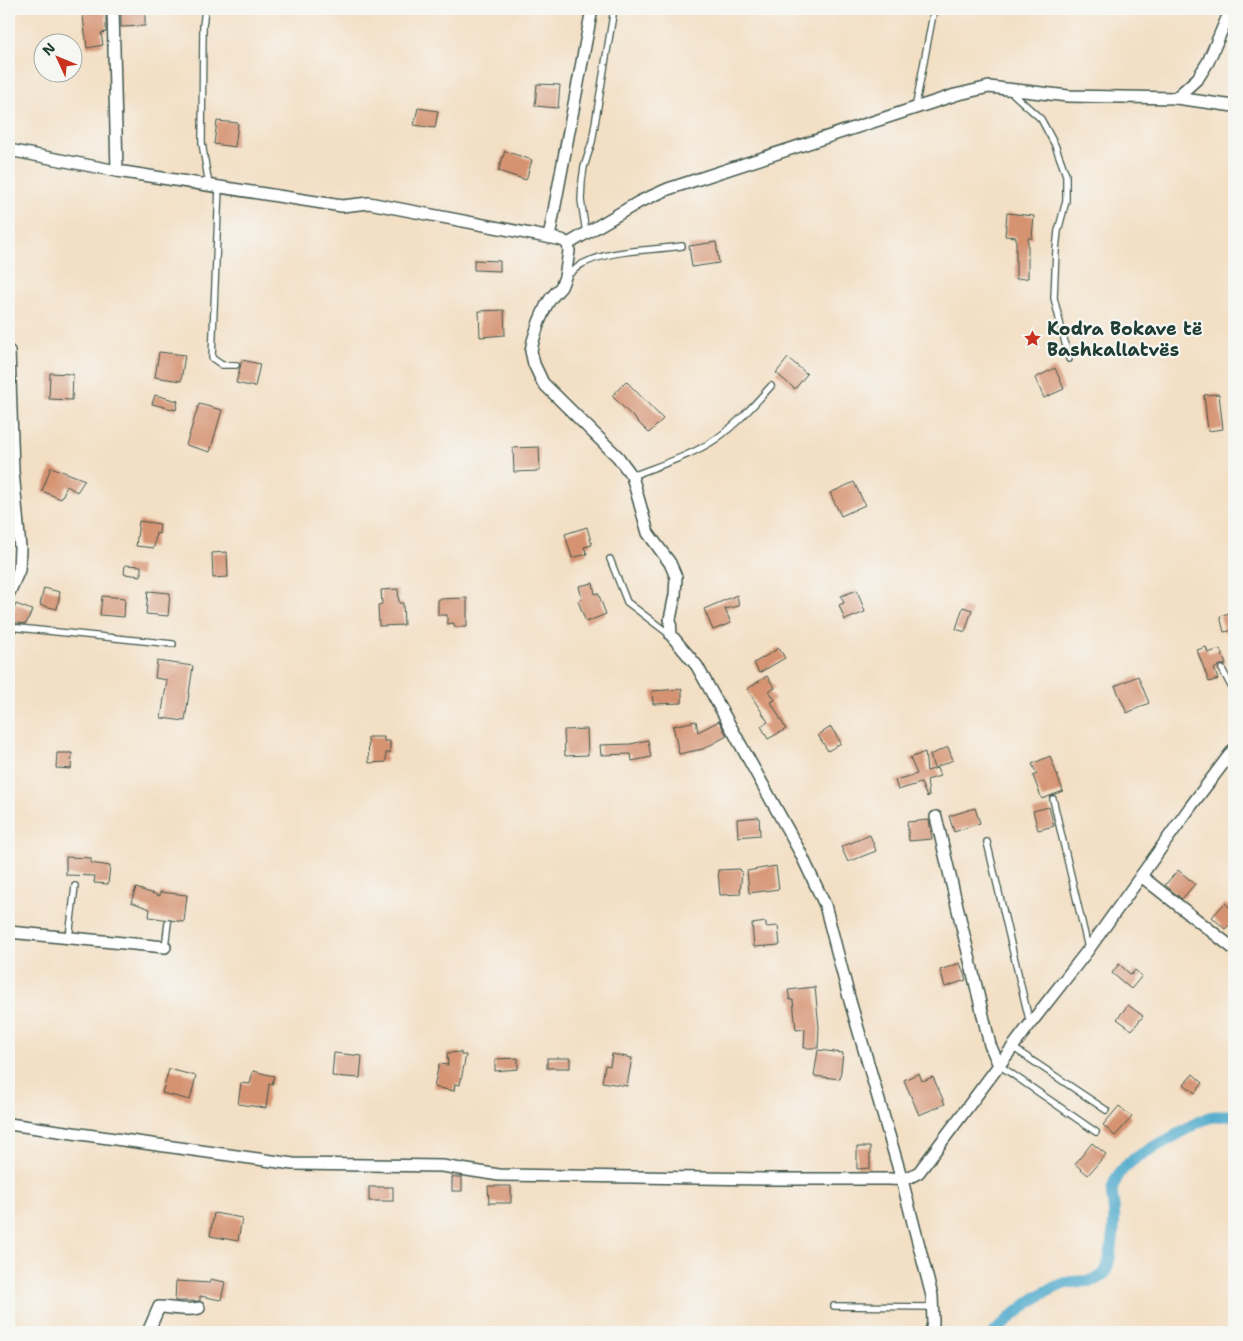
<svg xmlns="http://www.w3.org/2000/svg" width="1243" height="1341" font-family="'Shantell Sans',sans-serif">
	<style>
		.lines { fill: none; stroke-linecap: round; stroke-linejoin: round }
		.canal { stroke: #4da9cb; stroke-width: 12 }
		.building { fill: #d59372 }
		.lane-casing { stroke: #3f554a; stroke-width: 8 }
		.street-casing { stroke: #3f554a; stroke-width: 14 }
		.lane { stroke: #fff; stroke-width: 5.5 }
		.street { stroke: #fff; stroke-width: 11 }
		.labels { text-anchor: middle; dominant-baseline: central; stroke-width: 4.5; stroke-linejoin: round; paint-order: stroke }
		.poi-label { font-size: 18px; font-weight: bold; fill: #1f3d34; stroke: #f6f6f2; text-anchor: start }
	</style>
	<rect width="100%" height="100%" fill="#f6f6f2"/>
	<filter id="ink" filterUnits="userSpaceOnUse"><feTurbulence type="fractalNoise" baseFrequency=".02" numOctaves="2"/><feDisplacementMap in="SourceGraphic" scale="10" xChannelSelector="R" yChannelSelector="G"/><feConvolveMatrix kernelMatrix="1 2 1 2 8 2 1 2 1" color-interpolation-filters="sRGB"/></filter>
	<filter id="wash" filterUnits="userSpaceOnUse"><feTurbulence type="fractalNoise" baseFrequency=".0096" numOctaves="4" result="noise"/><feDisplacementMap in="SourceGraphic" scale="20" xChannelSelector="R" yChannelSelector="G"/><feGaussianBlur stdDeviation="1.12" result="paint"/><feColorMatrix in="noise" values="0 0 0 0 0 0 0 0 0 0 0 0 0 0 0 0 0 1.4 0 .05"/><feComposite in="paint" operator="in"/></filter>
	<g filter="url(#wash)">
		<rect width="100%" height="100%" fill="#f3dfc4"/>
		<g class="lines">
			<path class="canal" d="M995,1332c20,-19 41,-38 68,-48 12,-5 29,1 40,-9 8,-8 12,-51 11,-63 0,-6 -2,-13 -2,-19 3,-30 36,-42 59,-55 13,-7 25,-17 40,-21 8,-1 16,-2 23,-2"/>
		</g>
		<g id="blocks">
			<g class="building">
				<polygon points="82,9 106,9 106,32 101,33 103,45 87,48"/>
				<polygon points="145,11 145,26 121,27 121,12"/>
				<polygon points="537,84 560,85 558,108 535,106"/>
				<polygon points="418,108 438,111 435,128 414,125"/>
				<polygon points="217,121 238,123 235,147 214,144"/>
				<polygon points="505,151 532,160 526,180 498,171"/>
				<polygon points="1007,213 1034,216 1032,238 1028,238 1028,278 1016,279 1016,237 1005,236"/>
				<polygon points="716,242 719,263 692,267 689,246"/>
				<polygon points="474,260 500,261 500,271 474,270"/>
				<polygon points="504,310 505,335 480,337 479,311"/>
				<polygon points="159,352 185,355 181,381 155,377"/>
				<polygon points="788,358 807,374 795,389 776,373"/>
				<polygon points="242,360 260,364 255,387 236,383"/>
				<polygon points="1055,368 1064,389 1044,398 1035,378"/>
				<polygon points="50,373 73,374 72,400 49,399"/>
				<polygon points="626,381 663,419 649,433 612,396"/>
				<polygon points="1219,394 1223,429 1208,431 1204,395"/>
				<polygon points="155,395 178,401 176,410 152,404"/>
				<polygon points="199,404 222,410 210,452 186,445"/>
				<polygon points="539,447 540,471 514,472 513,448"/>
				<polygon points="51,467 85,480 77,492 67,486 61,499 42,491"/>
				<polygon points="854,482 865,505 841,516 830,493"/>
				<polygon points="139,521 160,524 159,534 156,533 154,548 136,546"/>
				<polygon points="587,527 592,545 584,547 587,554 572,558 565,534"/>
				<polygon points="227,552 228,577 213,578 212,553"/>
				<polygon points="125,565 141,566 141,576 124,574"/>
				<polygon points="593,583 595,594 598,593 606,614 586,622 578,601 582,599 579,586"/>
				<polygon points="44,588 60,592 57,609 40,605"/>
				<polygon points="398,589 399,603 403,603 404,625 379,626 378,605 382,604 381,590"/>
				<polygon points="857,590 865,612 845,620 839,605 844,603 841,596"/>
				<polygon points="148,591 170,593 168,616 146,614"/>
				<polygon points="737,595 739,606 725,609 731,623 713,630 704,609"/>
				<polygon points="102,596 125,598 124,617 100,615"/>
				<polygon points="467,598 467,627 454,627 454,623 447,624 447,615 438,615 438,599"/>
				<polygon points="16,604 32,610 26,624 9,622"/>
				<polygon points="963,607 972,610 965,632 956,629"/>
				<polygon points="1229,613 1234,630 1224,632 1220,616"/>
				<polygon points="1206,647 1208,653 1220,649 1226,665 1220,665 1214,669 1218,679 1209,682 1197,650"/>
				<polygon points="779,648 785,658 759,673 754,663"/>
				<polygon points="157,661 193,666 185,721 161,718 167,680 155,678"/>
				<polygon points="767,676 775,688 769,691 775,700 771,702 786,729 768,739 761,726 768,722 747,689"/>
				<polygon points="1138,676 1149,703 1127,713 1115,686"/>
				<polygon points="682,689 682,703 653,704 652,691"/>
				<polygon points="696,721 698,732 719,721 727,736 703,749 679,754 673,726"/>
				<polygon points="831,727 841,743 828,751 818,735"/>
				<polygon points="587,729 588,755 565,756 564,730"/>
				<polygon points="368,737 384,737 384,741 390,741 390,753 386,753 386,762 369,763"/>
				<polygon points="648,740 651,757 632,761 631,754 601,755 600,745 631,744"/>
				<polygon points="948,747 953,760 934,768 930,755"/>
				<polygon points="925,752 927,771 937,768 940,776 927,780 929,796 927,797 921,783 898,790 895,780 917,774 910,758"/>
				<polygon points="57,753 72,753 71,769 56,768"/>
				<polygon points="1050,756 1063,791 1042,799 1033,776 1037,774 1032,764"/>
				<polygon points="1049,807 1054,826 1038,830 1033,811"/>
				<polygon points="975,808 980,823 954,832 949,816"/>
				<polygon points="759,817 760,835 738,837 737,819"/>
				<polygon points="929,820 932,839 909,841 907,822"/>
				<polygon points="870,835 876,851 848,862 841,847"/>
				<polygon points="66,857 91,858 91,863 110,866 108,884 94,883 95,876 66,875"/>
				<polygon points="776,866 779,889 749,893 747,871"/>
				<polygon points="740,869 741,872 742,871 740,894 720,895 718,870"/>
				<polygon points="1178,870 1195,884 1182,899 1165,885"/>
				<polygon points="136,888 160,896 160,892 187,895 184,922 149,917 150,909 131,902"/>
				<polygon points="1225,903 1234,912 1234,920 1225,929 1212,917"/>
				<polygon points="766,922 766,927 778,926 780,945 754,947 752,924"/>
				<polygon points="960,963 966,980 945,987 940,970"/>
				<polygon points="1119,964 1131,975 1135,970 1142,976 1131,989 1112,973"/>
				<polygon points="815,987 819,1027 818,1048 804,1048 805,1029 796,1030 793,1000 790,1000 788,990"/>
				<polygon points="1128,1005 1143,1016 1132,1030 1117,1019"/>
				<polygon points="818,1050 843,1053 840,1079 814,1076"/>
				<polygon points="461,1052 461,1055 466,1055 460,1085 455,1084 454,1091 434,1087 439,1064 448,1065 447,1053"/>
				<polygon points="334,1053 362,1056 360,1078 332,1076"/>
				<polygon points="612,1054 632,1058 627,1086 602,1082 605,1065 610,1066"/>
				<polygon points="518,1058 518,1069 495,1071 495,1059"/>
				<rect x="547" y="1058" width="23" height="10"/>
				<polygon points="169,1069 196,1076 190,1100 162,1093"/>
				<polygon points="253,1071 274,1076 272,1085 269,1084 266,1108 238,1104 241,1083 250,1084"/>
				<polygon points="919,1073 922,1081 933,1077 945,1104 919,1115 904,1080"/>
				<polygon points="1193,1074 1203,1083 1195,1093 1184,1084"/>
				<polygon points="1119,1106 1132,1117 1115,1136 1103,1125"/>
				<polygon points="1092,1143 1106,1154 1088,1175 1075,1164"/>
				<polygon points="857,1147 870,1147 870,1168 857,1169"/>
				<rect x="452" y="1177" width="10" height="14"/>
				<polygon points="488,1186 511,1186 511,1203 489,1203"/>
				<rect x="369" y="1187" width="24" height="14"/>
				<polygon points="214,1213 242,1218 238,1241 210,1236"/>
				<polygon points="210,1279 225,1282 221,1300 200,1296 200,1301 175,1301 176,1281 210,1283"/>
			</g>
		</g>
	</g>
	<g filter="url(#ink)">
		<use href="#blocks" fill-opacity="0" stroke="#3f554a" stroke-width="1"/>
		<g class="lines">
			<defs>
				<g id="lane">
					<polyline points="205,9 203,26 202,143 209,185"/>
					<polyline points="1010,91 1041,119 1055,145 1066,175 1066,201 1058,231 1056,250 1054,298 1069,359"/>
					<polyline points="915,109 934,9"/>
					<polyline points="219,187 212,358 222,365 236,365"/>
					<polyline points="586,233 581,200 582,181 584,167 592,142 614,9"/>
					<path d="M567,276c5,-4 10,-9 15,-12 30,-15 67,-13 100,-18"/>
					<path d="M632,476c28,-11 59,-20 84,-37 21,-15 38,-34 55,-53"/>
					<polyline points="610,559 627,602 669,634"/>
					<polyline points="9,627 173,644"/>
					<polyline points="1222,669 1234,692"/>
					<polyline points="1053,799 1088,948"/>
					<polyline points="987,842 1030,1024"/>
					<polyline points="69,938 75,886"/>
					<polyline points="165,947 168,923"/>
					<polyline points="1012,1047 1106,1110"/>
					<polyline points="999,1065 1096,1132"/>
					<polyline points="834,1306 933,1307"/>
				</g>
				<g id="street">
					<polyline points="113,9 117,171"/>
					<polyline points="1176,98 1198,78 1208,62 1231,9"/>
					<polyline points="9,150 117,171 342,206 369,203 562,240 568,244 569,251 565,277 561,287 551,298 546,306 539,322 533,341 531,351 534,364 543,383 618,457 632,476 648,533 670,563 676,577 675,595 670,619 671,635 697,666 800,852 825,905 850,1001 902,1180 932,1296 933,1323 931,1332"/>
					<polyline points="549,237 592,9"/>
					<polyline points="568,244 639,202 668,189 955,95 989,87 1068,96 1176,98 1234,106"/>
					<polyline points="9,351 13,471 20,548 19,570 9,593"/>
					<polyline points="936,817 990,1045 999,1065"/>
					<polyline points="1141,876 1234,949"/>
					<polyline points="9,932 165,947"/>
					<path d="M9,1124l284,40 149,2 57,9 265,4h125c12,1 19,0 30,-7l111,-148 58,-74 103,-144 43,-57"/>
					<path d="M148,1332l11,-25c13,0 27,5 40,1"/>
				</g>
			</defs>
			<use href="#lane" class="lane-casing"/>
			<use href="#street" class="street-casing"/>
			<use href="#lane" class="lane"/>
			<use href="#street" class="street"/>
		</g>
	</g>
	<defs>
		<symbol id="sight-bare" viewBox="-9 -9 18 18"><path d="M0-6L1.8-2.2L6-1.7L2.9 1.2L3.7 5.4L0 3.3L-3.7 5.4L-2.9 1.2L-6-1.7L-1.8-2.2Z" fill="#c8321e" stroke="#f6f6f2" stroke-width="2.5" paint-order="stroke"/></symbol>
	</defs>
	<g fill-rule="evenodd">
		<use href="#sight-bare" x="1020" y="326" width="25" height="25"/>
	</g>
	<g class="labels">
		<g class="poi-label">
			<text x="1047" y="329">Kodra Bokave të<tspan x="1047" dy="21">Bashkallatvës</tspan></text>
		</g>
	</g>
	<rect width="1243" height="1341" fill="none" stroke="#f6f6f2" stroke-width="30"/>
	<g transform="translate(58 58) rotate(314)"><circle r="24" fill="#f6f6f2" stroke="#a0aca6"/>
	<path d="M0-4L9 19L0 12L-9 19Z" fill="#c8321e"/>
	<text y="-8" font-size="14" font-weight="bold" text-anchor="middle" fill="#1f3d34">N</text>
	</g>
</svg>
